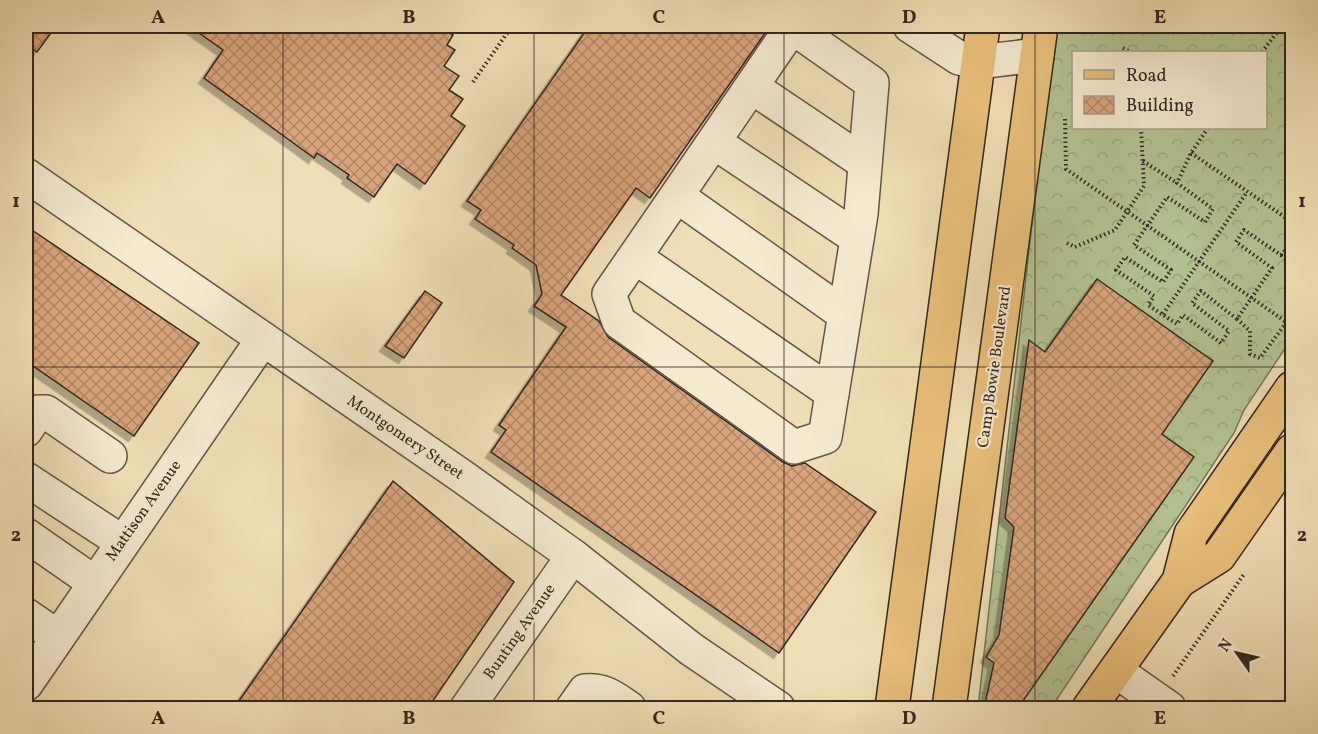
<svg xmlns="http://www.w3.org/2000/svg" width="1318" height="734" font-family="Vollkorn,serif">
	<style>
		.forest { fill: url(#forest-crowns); stroke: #737459; stroke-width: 1.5; fill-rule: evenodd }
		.building { fill: url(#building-cross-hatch); stroke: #322620; stroke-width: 1.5; filter: url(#shadow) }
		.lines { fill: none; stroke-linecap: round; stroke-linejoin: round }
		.minor-casing { stroke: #625446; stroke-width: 36 }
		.major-casing { stroke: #322620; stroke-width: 36 }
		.path { stroke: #322620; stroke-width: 4; stroke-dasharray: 1.5 3; stroke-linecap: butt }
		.minor { stroke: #f5ead0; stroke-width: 33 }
		.major { stroke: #e8c07b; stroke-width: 33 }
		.grid { fill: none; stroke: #322620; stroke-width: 1.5; stroke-opacity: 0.55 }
		.labels { text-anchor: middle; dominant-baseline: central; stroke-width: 4.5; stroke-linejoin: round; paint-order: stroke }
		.street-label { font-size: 16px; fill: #322620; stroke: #f5ead0 }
		.neatline { fill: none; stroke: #322620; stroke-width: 2 }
		.grid-label { font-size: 20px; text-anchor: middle; font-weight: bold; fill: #322620 }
	</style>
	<defs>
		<pattern id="forest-crowns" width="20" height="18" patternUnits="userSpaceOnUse" patternTransform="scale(1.5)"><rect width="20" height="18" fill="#b4c392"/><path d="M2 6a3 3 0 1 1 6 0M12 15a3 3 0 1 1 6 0" fill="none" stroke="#9ba77e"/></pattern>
		<pattern id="building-cross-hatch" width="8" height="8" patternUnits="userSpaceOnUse" patternTransform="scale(1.5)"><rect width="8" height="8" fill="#d8a57c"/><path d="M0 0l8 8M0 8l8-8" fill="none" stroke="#b08665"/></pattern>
		<filter id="shadow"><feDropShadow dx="-5.5" dy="5.5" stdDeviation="0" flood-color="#0004"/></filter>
	</defs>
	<rect width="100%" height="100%" fill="#f0dfb6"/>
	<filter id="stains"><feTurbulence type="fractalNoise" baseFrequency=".00333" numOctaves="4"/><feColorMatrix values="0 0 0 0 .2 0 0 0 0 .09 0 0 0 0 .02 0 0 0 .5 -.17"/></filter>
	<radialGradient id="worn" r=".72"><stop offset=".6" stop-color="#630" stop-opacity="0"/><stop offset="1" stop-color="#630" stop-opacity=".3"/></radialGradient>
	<path class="forest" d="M1054,26h238v312l-48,72 -10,23 -183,275h-73zM1074,52h192v76h-192z"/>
	<g class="building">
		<polygon points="26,26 56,26 37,52 26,44"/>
		<polygon points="189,26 439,26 453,35 447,45 455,50 444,66 459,76 449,90 463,99 451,116 465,126 425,184 397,164 374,197 347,178 349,175 317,153 314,158 204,78 223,50"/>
		<polygon points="589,26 770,26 650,198 636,188 561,295 599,321 608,337 783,462 792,466 805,463 876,512 779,653 491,452 506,430 499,425 566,327 534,306 542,294 536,265 512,248 514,245 475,219 481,210 467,201"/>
		<polygon points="26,226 199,343 134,436 26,361"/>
		<polygon points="1097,279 1213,361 1162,434 1194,457 1018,708 984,708 994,663 986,657 999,635 1014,527 1005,518 1029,340 1045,352"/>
		<polygon points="425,291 442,303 404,358 385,346"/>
		<polygon points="393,481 514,582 428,708 234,708"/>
	</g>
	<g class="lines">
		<defs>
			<g id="minor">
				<polyline points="910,26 959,58 978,62 1037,55"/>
				<path d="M792,27l80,56 -11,131 -36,223 -31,10 -175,-125 -10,-28c61,-89 123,-178 183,-267l1,-1"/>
				<polyline points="752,87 865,163"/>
				<polyline points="714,142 857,238"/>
				<polyline points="26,175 463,477 573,556 691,649 778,708"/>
				<polyline points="677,196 844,314"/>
				<polyline points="635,257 832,393"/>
				<polyline points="26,430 38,412 46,412 110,456"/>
				<polyline points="26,479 122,542"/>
				<polyline points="26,535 95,583"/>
				<polyline points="26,615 58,637"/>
				<polyline points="1116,671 1169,708"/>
				<polyline points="26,684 263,339"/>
				<polyline points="467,708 573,556"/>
				<path d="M573,708l12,-17c19,-2 29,7 44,17"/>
			</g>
			<g id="major">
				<polyline points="1179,581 1219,556 1292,451"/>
				<polyline points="892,708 983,26"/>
				<polyline points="949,708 1041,26"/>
				<polyline points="1089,708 1179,581 1191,534 1292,388"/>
			</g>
		</defs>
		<use href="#minor" class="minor-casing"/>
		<use href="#major" class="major-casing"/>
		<g class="path">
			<polyline points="1123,48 1130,52"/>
			<polyline points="1262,52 1282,26"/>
			<polyline points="473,82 512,26"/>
			<polyline points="1065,119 1066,169 1292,326"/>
			<polyline points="1208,128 1191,153 1177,183 1213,209 1205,222 1167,197 1134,245 1171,270 1163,282 1125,257 1116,270 1154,296 1148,305 1177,324 1183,315 1221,343 1229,331 1192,303 1201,291 1237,319 1272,268 1236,242 1244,230 1281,255 1292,243"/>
			<polyline points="1191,153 1292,222"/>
			<polyline points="1143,161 1177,183"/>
			<polyline points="1067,243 1075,247 1115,230 1144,186 1141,128"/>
			<polyline points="1281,255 1292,264"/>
			<polyline points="1163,314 1247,192"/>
			<polyline points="1237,319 1250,331 1250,354 1260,358 1292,315"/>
			<polyline points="1173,676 1244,574"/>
		</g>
		<use href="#minor" class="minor"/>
		<use href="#major" class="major"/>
	</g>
	<path class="grid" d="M283,26v682M534,26v682M784,26v682M1035,26v682M26,367h1266"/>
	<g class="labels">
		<g class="street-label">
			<text transform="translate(995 367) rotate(-82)">Camp Bowie Boulevard</text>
			<text transform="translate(405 438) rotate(34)">Montgomery Street</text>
			<text transform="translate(144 511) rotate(-55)">Mattison Avenue</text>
			<text transform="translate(520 632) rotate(-55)">Bunting Avenue</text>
		</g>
	</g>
	<rect width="1318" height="734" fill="none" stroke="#f0dfb6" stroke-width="66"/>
	<rect x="1072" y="51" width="195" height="78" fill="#f5ead0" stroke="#a79c8a" stroke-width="1.5"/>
	<rect x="1084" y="70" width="30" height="9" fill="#e8c07b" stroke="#a79c8a" stroke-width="1.5"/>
	<text x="1126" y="81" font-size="18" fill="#322620">Road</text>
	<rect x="1084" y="96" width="30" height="18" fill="url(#building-cross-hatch)" stroke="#a79c8a" stroke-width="1.5"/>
	<text x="1126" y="111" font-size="18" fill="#322620">Building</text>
	<g transform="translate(1237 653) rotate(304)" stroke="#f5ead0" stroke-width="4.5" paint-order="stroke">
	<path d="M0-4.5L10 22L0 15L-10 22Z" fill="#322620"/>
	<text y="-9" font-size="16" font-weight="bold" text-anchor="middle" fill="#322620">N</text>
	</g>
	<rect x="33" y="33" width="1252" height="668" class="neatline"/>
	<g class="grid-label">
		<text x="158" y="23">A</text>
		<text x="409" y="23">B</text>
		<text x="659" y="23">C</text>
		<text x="909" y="23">D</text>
		<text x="1160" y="23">E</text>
		<text x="16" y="207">1</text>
		<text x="1302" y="207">1</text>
		<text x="16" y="541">2</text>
		<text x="1302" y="541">2</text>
		<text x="158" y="724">A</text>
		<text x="409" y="724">B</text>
		<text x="659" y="724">C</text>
		<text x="909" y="724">D</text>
		<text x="1160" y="724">E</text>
	</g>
	<rect width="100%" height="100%" filter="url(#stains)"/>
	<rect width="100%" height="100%" fill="url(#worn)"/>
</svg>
